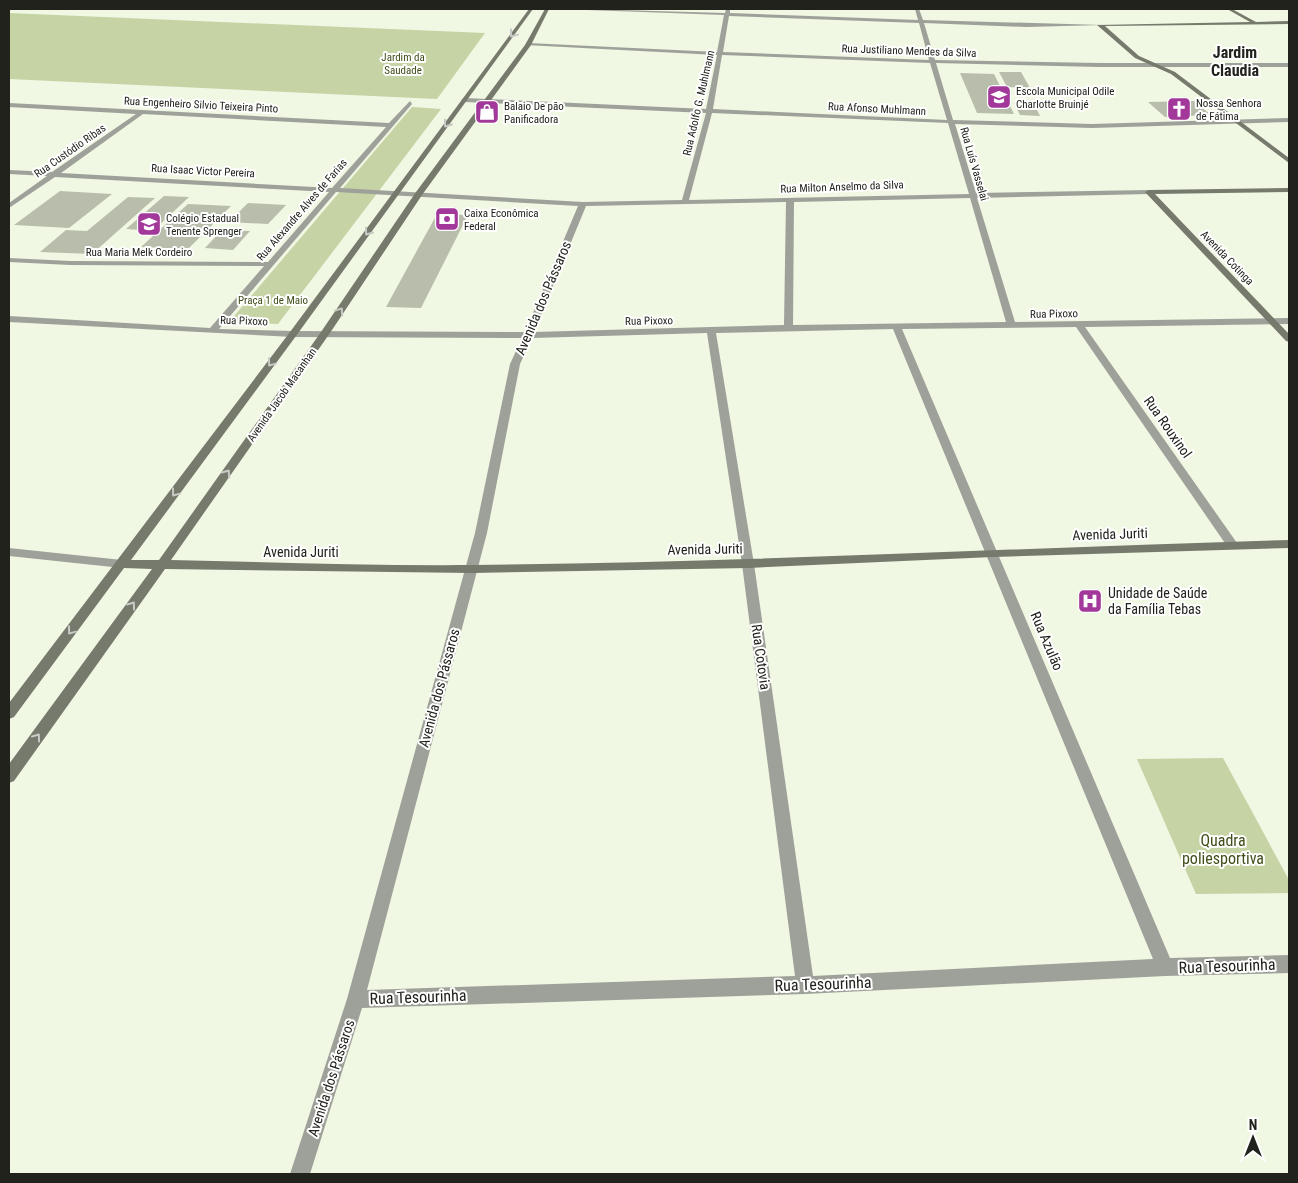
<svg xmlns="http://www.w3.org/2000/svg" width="1298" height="1183" font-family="'Roboto Condensed',sans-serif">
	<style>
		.green { fill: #c6d3a5 }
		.building { fill: #b8beab }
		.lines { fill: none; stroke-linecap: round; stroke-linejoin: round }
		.street { fill: #9ea199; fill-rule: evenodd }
		.secondary { fill: #767a6d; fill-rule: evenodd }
		.oneway { stroke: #c8cac5 }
		.labels { text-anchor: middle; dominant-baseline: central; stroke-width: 4; stroke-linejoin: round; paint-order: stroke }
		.far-street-label { font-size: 11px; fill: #20221b; stroke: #fff }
		.far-park-label { font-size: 11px; fill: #414e1a; stroke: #fff }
		.far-poi-label { font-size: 11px; fill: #20221b; stroke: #fff; text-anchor: start }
		.street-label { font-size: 14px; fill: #20221b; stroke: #fff }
		.poi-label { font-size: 14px; fill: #20221b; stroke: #fff; text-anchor: start }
		.far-district-label { font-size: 16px; font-weight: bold; fill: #20221b; stroke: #fff }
		.near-park-label { font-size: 16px; fill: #414e1a; stroke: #fff }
		.near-street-label { font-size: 16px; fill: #20221b; stroke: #fff }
	</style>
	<rect width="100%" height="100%" fill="#f0f7e2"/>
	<g class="green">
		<polygon points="9,13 485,33 437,99 9,79"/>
		<polygon points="412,107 441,109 278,324 229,322"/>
		<polygon points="1223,758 1289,880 1289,893 1196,894 1137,759"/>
	</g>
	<g class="building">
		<polygon points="999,72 1021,72 1030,88 1007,87"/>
		<polygon points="960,73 994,74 1014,114 977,113"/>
		<polygon points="1194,101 1211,115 1165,117 1148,102"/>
		<polygon points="1014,103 1034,104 1040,116 1020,115"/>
		<polygon points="60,191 112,194 69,228 14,225"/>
		<polygon points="164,196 189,197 153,231 126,229"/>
		<polygon points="128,197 155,198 92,254 40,252 66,230 87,231"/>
		<polygon points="248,203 286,205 268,224 229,222"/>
		<polygon points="188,204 231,206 188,249 141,247"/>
		<polygon points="437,214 468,215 421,308 386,307"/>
		<polygon points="222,230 250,231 233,250 205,248"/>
	</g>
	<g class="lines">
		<g class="street">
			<path d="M585,9l140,4 1,-4h4v4l188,7 -3,-11h4l4,11 180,5 -77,2 -102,-4 11,37 164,3h190v4h-190l-163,-4 17,57 139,4 197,-6v4l-197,6 -137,-4 21,69 173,-3 4,2 -4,2 -172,4 38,124 274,-4v6l-204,3 152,216 2,3 -2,3h-8l-153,-222 -174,2 268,629 119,-3v18l-124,3 -360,18 -443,14 -52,166h-20l57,-175 128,-466 35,-169 12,-26 -229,-1 -284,-15v-6l201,12 54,-62 -194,-1 -61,-3v-4l61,3 198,1 61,-70 -274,-15 -46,31v-5l38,-27 -38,-2v-4l43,2 84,-58 -127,-7v-4l380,20 21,-22 2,3 -72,84 243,14 99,-2 24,-87 -242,-11 -3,-2 3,-2 242,11 11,-54 -192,-10 3,-2 189,9 7,-37 -137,-5zM729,16l190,7 10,37 -206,-8zM722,55l208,8 17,57 -234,-11zM712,113l236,10 21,71 -280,6zM143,114l243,13 -54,61 -271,-15zM336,192l242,14 -53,126 -232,-1 -74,-2zM970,198l36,124 -213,3 1,-123zM786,202l-2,123 -250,7 52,-126zM893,329l260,630 -340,17 -59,-412 -38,-231zM707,333l35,231 53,412 -428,14 120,-457 33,-169 12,-26z"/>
			<polygon points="9,548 122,560 128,564 122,568 9,556"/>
		</g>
		<g class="secondary">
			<path d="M529,9h4l-237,327 -165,224h28l162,-228 95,-140 109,-147 20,-36h4l-18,36 -109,150 -92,138 -159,227c101,2 203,6 304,5 271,-3 543,-17 814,-25v8l-296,9 -245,11 -276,5 -307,-4 -151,212 -5,2v-19l143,-195 -28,-1 -110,149 -5,2v-16l281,-371z"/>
			<polygon points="1227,9 1232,9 1256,22 1289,21 1289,24 1105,26 1139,56 1175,72 1289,158 1289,163 1171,74 1135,58 1097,25 1250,22"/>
			<polygon points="1289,188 1289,192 1155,194 1289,334 1289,342 1286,341 1145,192 1149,190"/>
		</g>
	</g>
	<defs><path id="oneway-chevron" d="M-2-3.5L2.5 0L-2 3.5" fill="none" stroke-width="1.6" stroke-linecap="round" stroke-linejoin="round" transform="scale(1.25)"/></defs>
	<g class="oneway">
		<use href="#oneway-chevron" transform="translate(513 34) rotate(127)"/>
		<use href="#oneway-chevron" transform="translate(447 124) rotate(126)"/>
		<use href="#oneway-chevron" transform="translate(368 232) rotate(126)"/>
		<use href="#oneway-chevron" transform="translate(340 311) rotate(-56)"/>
		<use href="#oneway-chevron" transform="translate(271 363) rotate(127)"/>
		<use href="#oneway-chevron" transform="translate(227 473) rotate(-55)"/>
		<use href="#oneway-chevron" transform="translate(175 493) rotate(127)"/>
		<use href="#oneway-chevron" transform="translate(132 605) rotate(-54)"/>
		<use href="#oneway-chevron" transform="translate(71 631) rotate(127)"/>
		<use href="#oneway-chevron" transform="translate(37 737) rotate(-54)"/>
	</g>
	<defs>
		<symbol id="school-square" viewBox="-11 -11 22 22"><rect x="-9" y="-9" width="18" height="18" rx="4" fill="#a2389a" stroke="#fff"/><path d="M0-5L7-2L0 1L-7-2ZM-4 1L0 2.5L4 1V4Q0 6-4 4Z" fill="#fff"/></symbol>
		<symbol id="church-square" viewBox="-11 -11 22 22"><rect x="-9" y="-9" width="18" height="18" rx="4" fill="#a2389a" stroke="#fff"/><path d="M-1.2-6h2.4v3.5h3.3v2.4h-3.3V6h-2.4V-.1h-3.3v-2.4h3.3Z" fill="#fff"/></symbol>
		<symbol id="shop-square" viewBox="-11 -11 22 22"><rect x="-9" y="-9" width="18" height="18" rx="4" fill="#a2389a" stroke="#fff"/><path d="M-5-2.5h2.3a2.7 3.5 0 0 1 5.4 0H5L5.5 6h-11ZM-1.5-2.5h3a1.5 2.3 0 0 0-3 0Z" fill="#fff"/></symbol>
		<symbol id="bank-square" viewBox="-11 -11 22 22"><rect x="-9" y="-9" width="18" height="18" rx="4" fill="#a2389a" stroke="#fff"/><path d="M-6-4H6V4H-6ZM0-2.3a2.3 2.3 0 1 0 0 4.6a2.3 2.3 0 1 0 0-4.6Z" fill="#fff"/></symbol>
		<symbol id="hospital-square" viewBox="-11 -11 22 22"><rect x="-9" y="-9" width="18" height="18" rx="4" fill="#a2389a" stroke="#fff"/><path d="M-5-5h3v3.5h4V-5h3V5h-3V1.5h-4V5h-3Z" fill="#fff"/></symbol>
	</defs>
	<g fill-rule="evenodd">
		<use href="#school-square" x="985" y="83" width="28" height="28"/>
		<use href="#church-square" x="1165" y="95" width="28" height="28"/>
		<use href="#shop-square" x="473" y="98" width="28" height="28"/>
		<use href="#bank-square" x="433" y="205" width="28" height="28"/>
		<use href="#school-square" x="135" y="210" width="28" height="28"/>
		<use href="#hospital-square" x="1076" y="587" width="28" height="28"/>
	</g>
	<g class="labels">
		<g class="far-street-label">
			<text transform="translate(909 51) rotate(2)">Rua Justiliano Mendes da Silva</text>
			<text transform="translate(699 103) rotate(-77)">Rua Adolfo G. Muhlmann</text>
			<text transform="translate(201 105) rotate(3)">Rua Engenheiro Silvio Teixeira Pinto</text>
			<text transform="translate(877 109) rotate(3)">Rua Afonso Muhlmann</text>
			<text transform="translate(70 151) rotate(-35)">Rua Custódio Ribas</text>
			<text transform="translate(974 164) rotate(74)">Rua Luís Vasselai</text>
			<text transform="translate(203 171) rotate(3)">Rua Isaac Victor Pereira</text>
			<text transform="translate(842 187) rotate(-2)">Rua Milton Anselmo da Silva</text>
			<text transform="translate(302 210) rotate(-49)">Rua Alexandre Alves de Farias</text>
			<text x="139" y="252">Rua Maria Melk Cordeiro</text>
			<text transform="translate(1227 258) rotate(46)">Avenida Cotinga</text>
			<text transform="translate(1054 314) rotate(-1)">Rua Pixoxo</text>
			<text transform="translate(244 321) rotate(2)">Rua Pixoxo</text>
			<text transform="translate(649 321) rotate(-1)">Rua Pixoxo</text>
			<text transform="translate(282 395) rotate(-55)">Avenida Jacob Macanhan</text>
		</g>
		<g class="far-park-label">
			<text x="403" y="57">Jardim da<tspan x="403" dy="13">Saudade</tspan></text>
			<text x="273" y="300">Praça 1 de Maio</text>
		</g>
		<g class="far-poi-label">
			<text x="1016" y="91">Escola Municipal Odile<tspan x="1016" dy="13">Charlotte Bruinjé</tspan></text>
			<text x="1196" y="103">Nossa Senhora<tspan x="1196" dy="13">de Fátima</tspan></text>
			<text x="504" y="106">Balaio De pão<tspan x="504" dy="13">Panificadora</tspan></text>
			<text x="464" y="213">Caixa Econômica<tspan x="464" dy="13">Federal</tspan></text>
			<text x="166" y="218">Colégio Estadual<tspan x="166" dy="13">Tenente Sprenger</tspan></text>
		</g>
		<g class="street-label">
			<text transform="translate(543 298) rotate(-67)">Avenida dos Pássaros</text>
			<text transform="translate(1168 427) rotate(55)">Rua Rouxinol</text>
			<text transform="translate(1110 534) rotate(-2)">Avenida Juriti</text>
			<text transform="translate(705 549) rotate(-1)">Avenida Juriti</text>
			<text x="301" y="552">Avenida Juriti</text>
			<text transform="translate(1047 641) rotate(67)">Rua Azulão</text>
			<text transform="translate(761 657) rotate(82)">Rua Cotovia</text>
			<text transform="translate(439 688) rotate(-75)">Avenida dos Pássaros</text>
			<text transform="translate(331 1078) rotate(-72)">Avenida dos Pássaros</text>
		</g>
		<g class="poi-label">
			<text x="1108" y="593">Unidade de Saúde<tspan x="1108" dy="16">da Família Tebas</tspan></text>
		</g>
		<g class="far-district-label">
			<text x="1235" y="52">Jardim<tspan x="1235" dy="18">Claudia</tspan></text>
		</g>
		<g class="near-park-label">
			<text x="1223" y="840">Quadra<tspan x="1223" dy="18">poliesportiva</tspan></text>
		</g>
		<g class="near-street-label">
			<text transform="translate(1227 966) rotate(-2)">Rua Tesourinha</text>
			<text transform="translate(823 984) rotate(-2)">Rua Tesourinha</text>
			<text transform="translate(418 997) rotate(-2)">Rua Tesourinha</text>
		</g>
	</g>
	<rect width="1298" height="1183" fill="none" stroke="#20221b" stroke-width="20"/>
	<g transform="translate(1253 1138)" stroke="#ffffff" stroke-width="4" paint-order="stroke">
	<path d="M0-4L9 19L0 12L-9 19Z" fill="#20221b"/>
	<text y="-8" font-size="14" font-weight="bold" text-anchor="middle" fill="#20221b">N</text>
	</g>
</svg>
